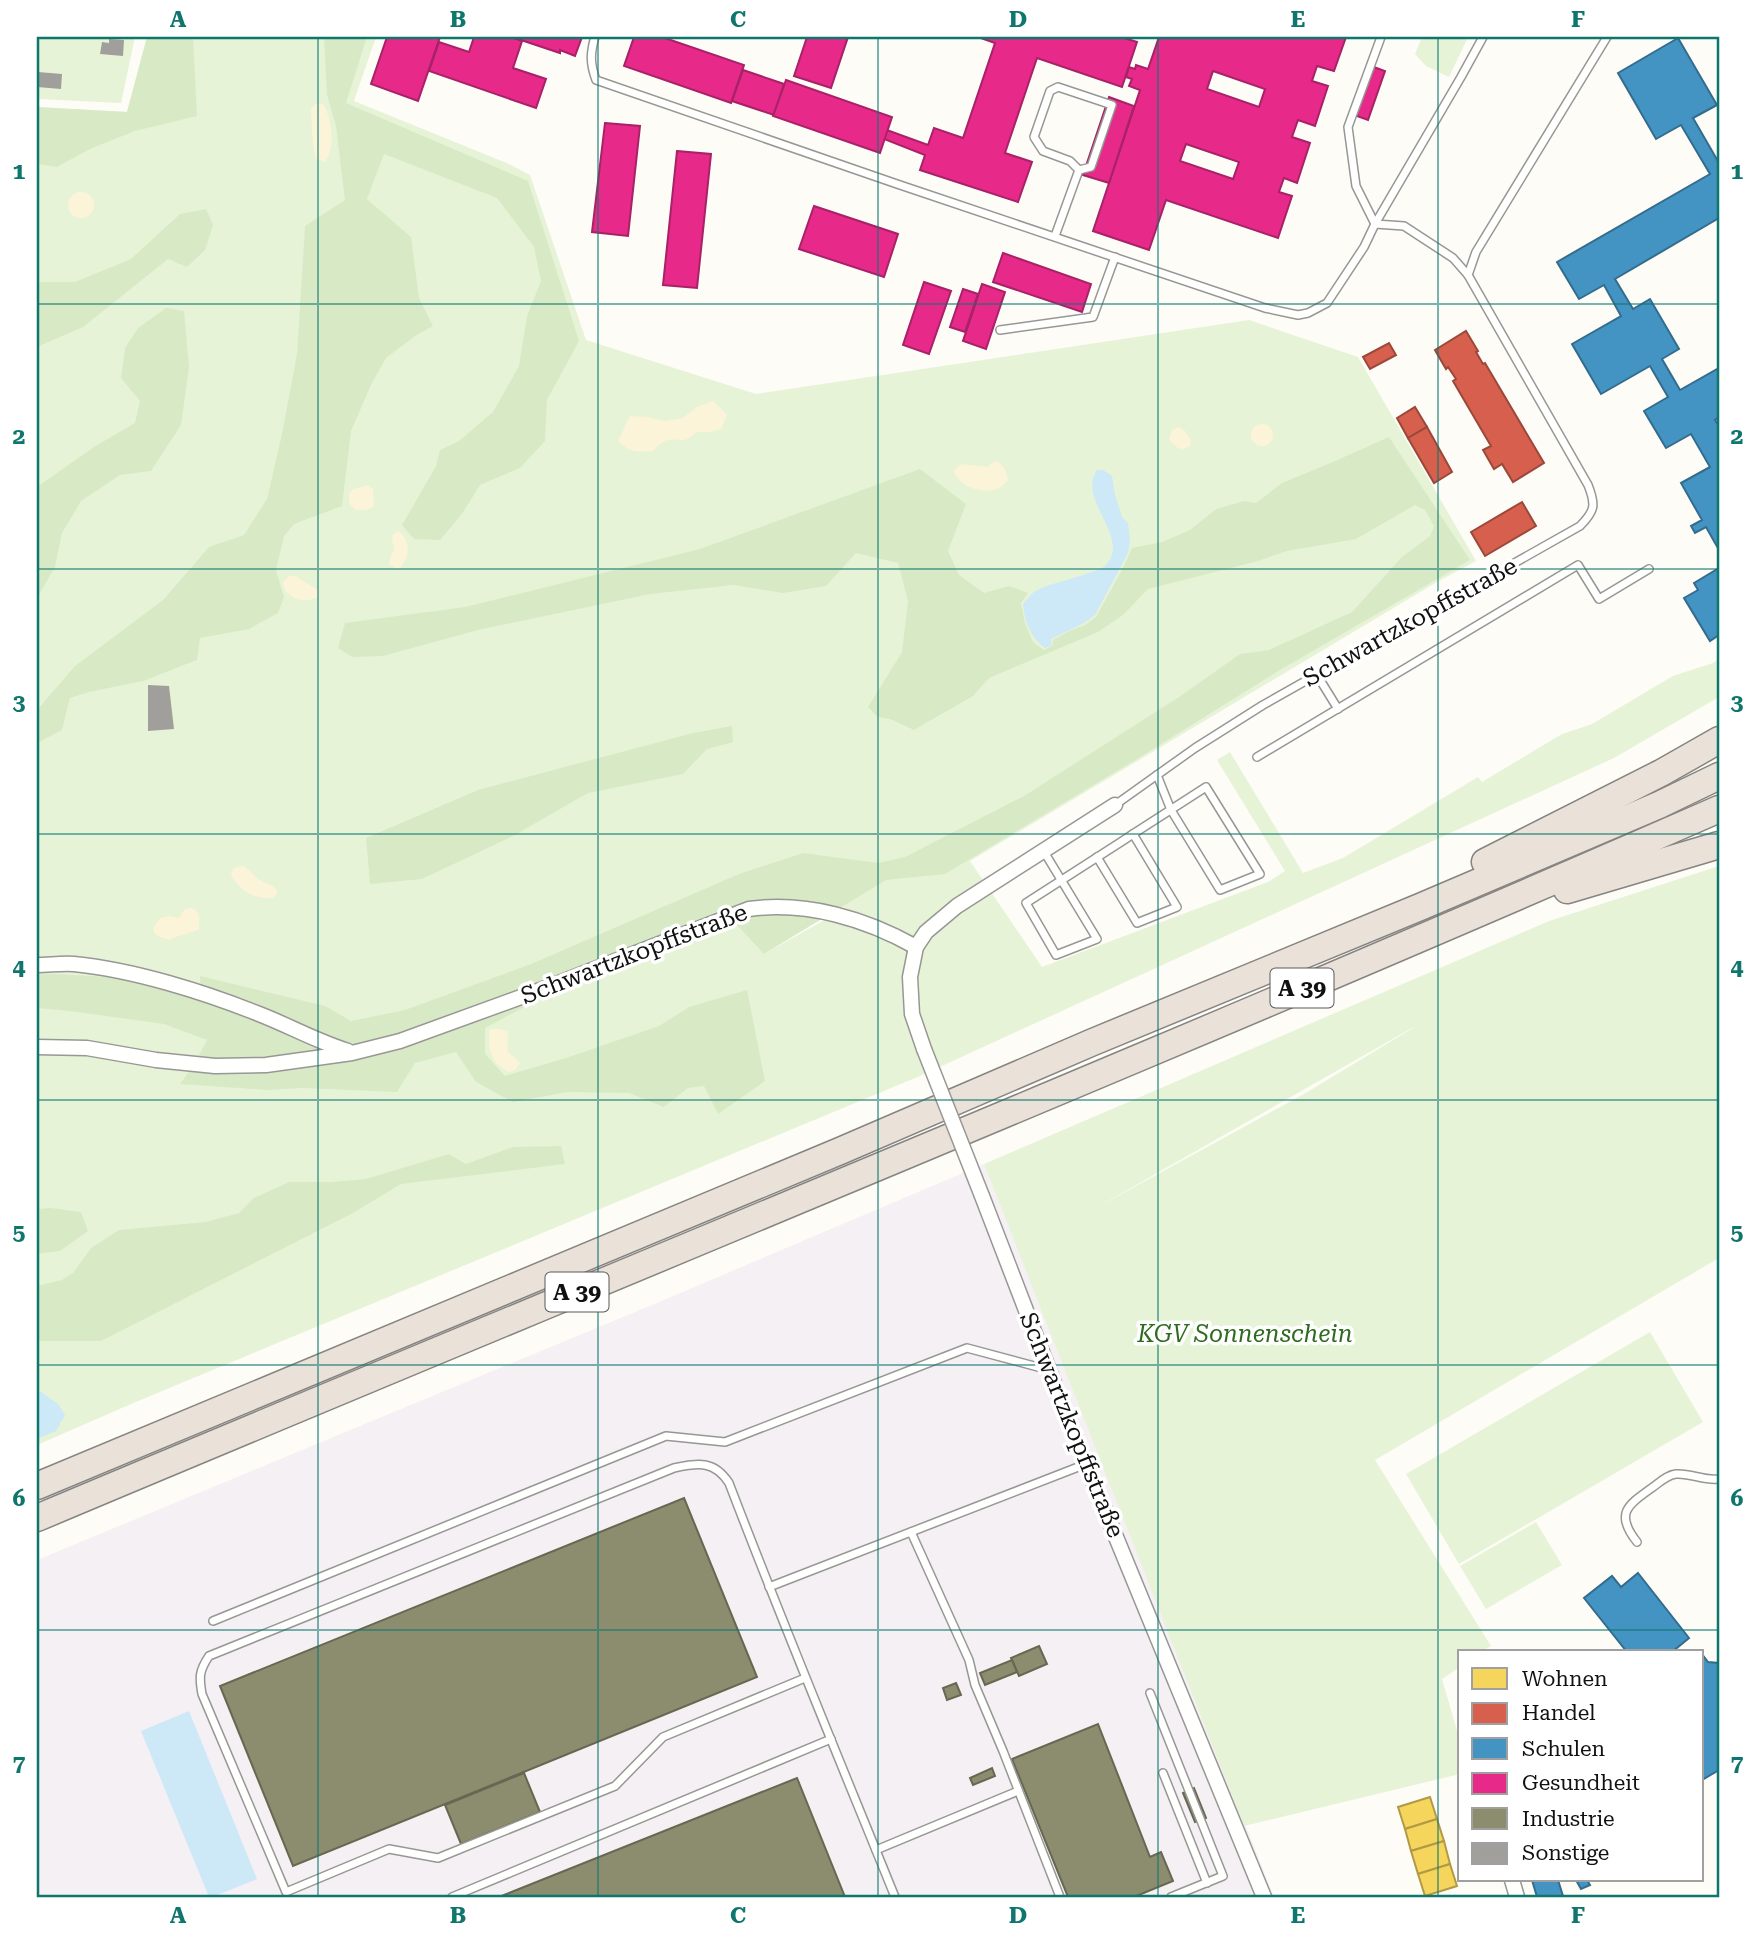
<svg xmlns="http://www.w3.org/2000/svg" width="1756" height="1934" font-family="'Roboto Serif',serif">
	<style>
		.industrial { fill: #f5f0f3 }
		.green { fill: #e7f3d7; fill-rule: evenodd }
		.forest { fill: #d8eac5 }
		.sand { fill: #fcf4d9 }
		.water { fill: #cde8f7 }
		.homes { fill: #f6d55c; stroke: #b19a46; stroke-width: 2 }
		.shops { fill: #d6604d; stroke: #9b483b; stroke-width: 2 }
		.schools { fill: #4393c3; stroke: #346c8e; stroke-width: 2 }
		.health { fill: #e7298a; stroke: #a72266; stroke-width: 2; fill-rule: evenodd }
		.industry { fill: #8c8c6e; stroke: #676752; stroke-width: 2 }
		.building { fill: #a19f9c }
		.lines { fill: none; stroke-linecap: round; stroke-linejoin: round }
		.service-casing { stroke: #979795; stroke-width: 10 }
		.minor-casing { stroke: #979795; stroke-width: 17 }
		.motorway-casing { stroke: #858482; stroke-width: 29 }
		.service { stroke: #fffffe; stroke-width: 7 }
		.minor { stroke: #fffffe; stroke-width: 14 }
		.motorway { stroke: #eae1d8; stroke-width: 26 }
		.minor-bridge-casing { stroke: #979795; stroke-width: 17; stroke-linecap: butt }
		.minor-bridge { stroke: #fffffe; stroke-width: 14 }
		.grid { fill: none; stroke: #0f766e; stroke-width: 2; stroke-opacity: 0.55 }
		.labels { text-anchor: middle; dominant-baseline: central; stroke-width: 7; stroke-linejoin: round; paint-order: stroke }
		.shield { fill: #fff; stroke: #585858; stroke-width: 2 }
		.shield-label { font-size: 23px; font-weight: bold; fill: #111 }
		.street-label { font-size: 24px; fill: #111; stroke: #fff }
		.park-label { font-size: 24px; font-style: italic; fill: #2f6b1f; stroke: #fff }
		.neatline { fill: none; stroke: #0f766e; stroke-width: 2.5 }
		.grid-label { font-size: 23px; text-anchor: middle; font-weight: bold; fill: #0f766e }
	</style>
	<rect width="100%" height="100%" fill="#fdfcf7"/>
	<polygon class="industrial" points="984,1164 1274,1897 37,1897 37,1560 664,1300"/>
	<g class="green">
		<polygon points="37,37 135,37 121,103 37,99"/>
		<path d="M147,37h229l-22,64 155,63 21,11 56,165 170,54 493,-74 109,37 118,204 -39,21 -467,279 72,106 226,-85 17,-11 -68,-111 13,-8 73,121 40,-15 135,-81 4,5 80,-48 30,-10 81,-48 40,-13 6,-4v38l-105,61 -694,318 -789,328 -94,41v-1338l90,5zM798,899l48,9 -82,46z"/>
		<polygon points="1422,37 1468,37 1449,77 1426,66 1415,54"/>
		<path d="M1719,866v392l-344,202 116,186 -10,6h-21v15l-18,12 18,62v33l-216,52 -260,-662 565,-243zM1413,1028l-109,66 -210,115 318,-181z"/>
		<polygon points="1650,1332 1703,1422 1459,1564 1406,1474"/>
		<polygon points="1536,1522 1562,1565 1486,1609 1460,1566"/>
	</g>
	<g class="forest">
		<polygon points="147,37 193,37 197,116 135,131 90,149 57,167 37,164 37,107 127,112"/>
		<polygon points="324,37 367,37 346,103 528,181 579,341 547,400 545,441 520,468 480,485 462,514 440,540 414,539 402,525 436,466 440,450 459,441 493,412 519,366 527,316 541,281 534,247 497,198 384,154 367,199 411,237 419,298 433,326 415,336 386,358 371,385 351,431 342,506 294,524 284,536 276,570 284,597 278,613 249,629 200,638 197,660 143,681 89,692 70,698 62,730 37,743 37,710 75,666 163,600 209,547 244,535 267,499 282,434 297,354 305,226 345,200 336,126 327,95"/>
		<polygon points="206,209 213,225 205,250 187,267 168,259 83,327 37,347 37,282 75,282 131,259 180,214"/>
		<polygon points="166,308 184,311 189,367 181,425 151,471 120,475 81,501 62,533 55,567 37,598 37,487 94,447 135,423 140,401 121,378 125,348 138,328"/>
		<polygon points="1389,437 1470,560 1280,670 1137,759 945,874 886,880 764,954 722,909 636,947 485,1028 485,1054 505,1076 566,1058 659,1026 689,1007 747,990 765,1081 718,1114 704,1086 688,1088 664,1107 629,1093 568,1092 513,1102 476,1082 456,1052 415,1063 397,1092 302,1088 268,1090 180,1084 195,1063 207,1040 164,1024 70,1011 37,1008 37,973 110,977 201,997 200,976 325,1006 351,1021 405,1010 531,964 739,874 803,853 878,863 905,857 1024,796 1179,697 1240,654 1269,650 1352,612 1402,557 1430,536 1434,526 1425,510 1415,505 1356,539 1287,551 1258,561 1148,589 1123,615 1098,632 989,678 973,696 914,730 890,719 878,717 868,707 902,652 908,601 898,563 856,553 826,586 783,593 734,585 650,594 478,630 383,656 352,657 338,648 345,623 465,607 700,549 920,469 966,504 948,551 959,575 984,593 1009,586 1028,593 1021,603 1025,623 1033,642 1044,650 1053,645 1053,640 1067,632 1085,625 1096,617 1124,566 1132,548 1162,542 1190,530 1216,509 1244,501 1256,503 1282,483 1335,461"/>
		<polygon points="732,726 733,742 707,749 683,774 588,793 513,836 422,879 370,884 366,838 478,790 693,733"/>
		<polygon points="561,1146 565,1164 401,1184 353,1213 101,1341 37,1341 37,1286 62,1280 73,1273 91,1248 119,1230 206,1222 239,1213 254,1198 289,1182 330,1182 366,1179 449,1154 466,1164 513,1147"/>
		<polygon points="51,1208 81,1212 88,1231 60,1251 37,1254 37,1209"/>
	</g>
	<g class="sand">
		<path d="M316,103l8,2c8,16 12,42 1,57l-9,-3c-4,-12 -4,-36 -5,-50z"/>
		<circle cx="81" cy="205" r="13"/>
		<path d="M713,401l14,14 -6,14 -10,3h-15c-16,19 -23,-5 -43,19 -16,1 -23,2 -35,-10l12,-25 17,1 18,4 18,-3 14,-11z"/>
		<circle cx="1262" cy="435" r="11"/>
		<polygon points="1178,427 1185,431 1191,440 1190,446 1184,449 1178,448 1169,440 1172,430"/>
		<path d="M995,461c9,3 11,10 13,19 -4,4 -9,9 -15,10 -14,3 -36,-5 -39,-20l7,-6 26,3z"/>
		<path d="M368,485l5,4 1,17c-6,5 -19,7 -24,-2 -1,-2 -1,-10 -1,-11l3,-3z"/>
		<path d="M398,531c14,9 12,28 0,39l-9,-6 2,-9 4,-5 -3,-9 1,-6z"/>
		<path d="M289,576h7l5,4 17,10v7c-14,7 -34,2 -35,-15z"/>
		<path d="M243,866c7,4 9,8 14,12 8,7 15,5 21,14l-5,6c-19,1 -34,-7 -42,-24l3,-6z"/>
		<path d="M190,908l5,1 4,6v14c-11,5 -19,5 -29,11 -16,-5 -22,-7 -10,-22l9,-2 10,2 5,-8z"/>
		<path d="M490,1029h10l8,3 -1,19 13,12 -5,7 -6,2c-18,-8 -22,-24 -19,-43z"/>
	</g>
	<g class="water">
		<path d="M1097,470h6l9,6 3,19 7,22 6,6 2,18 -2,12 -33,62 -11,8 -33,16 1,6 -7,3c-14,-10 -21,-27 -22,-44 4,-4 7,-9 11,-12 17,-10 39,-12 57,-20 4,-1 11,-3 14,-6 28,-28 -29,-66 -8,-96z"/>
		<polygon points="37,1389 58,1404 65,1415 56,1431 37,1439"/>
		<polygon points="189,1711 257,1879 212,1897 209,1897 141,1731"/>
	</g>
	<g class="homes">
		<polygon points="1430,1797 1437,1819 1405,1829 1398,1807"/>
		<polygon points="1437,1819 1444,1841 1411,1851 1405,1829"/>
		<polygon points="1444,1841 1450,1864 1418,1874 1411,1851"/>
		<polygon points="1450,1864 1457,1886 1425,1896 1418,1874"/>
	</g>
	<g class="shops">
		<polygon points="1466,331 1478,351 1476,352 1483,364 1485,363 1544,463 1513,482 1502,464 1494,469 1483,450 1491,446 1453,381 1456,379 1448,367 1446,369 1435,350"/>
		<polygon points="1389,343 1396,355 1370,369 1363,357"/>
		<polygon points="1415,407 1427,427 1408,438 1397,418"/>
		<polygon points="1427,427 1452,472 1434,483 1408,438"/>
		<polygon points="1522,502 1536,526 1485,556 1471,532"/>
	</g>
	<g class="schools">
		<polygon points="1678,38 1717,105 1693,118 1719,163 1719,218 1615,279 1633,309 1650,299 1679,349 1662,359 1680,390 1719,368 1719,417 1715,420 1719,426 1719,550 1706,527 1695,533 1691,526 1702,520 1681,483 1710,467 1691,434 1666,448 1644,411 1668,397 1650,366 1601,394 1572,344 1621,316 1604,285 1579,299 1557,262 1710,174 1681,125 1656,139 1618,73"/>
		<polygon points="1719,568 1719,635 1710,641 1684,598 1698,590 1694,583"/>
		<polygon points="1638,1573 1689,1638 1672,1652 1627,1652 1584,1598 1612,1576 1621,1587"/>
		<polygon points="1702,1654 1708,1662 1719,1663 1719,1770 1702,1780"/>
		<polygon points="1532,1880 1558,1880 1563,1896 1537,1897"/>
		<polygon points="1576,1880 1587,1880 1590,1885 1581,1889"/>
	</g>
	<g class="health">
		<polygon points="387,37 440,37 418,101 371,84"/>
		<polygon points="474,37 511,37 522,41 513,68 546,79 536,108 429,71 439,42 469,52"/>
		<polygon points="512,37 582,37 575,56 560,50 560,53"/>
		<polygon points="634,37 662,37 744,65 731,103 624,66"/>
		<polygon points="807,37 848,37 831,88 794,76"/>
		<polygon points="978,37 1121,37 1137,42 1122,87 1037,58 1005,153 1032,162 1018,202 920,170 925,155 884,139 887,130 928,145 934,128 963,138 995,43"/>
		<path d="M1159,37h187l-12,34 -17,-5 -5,15 16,5 -13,40 -17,-6 -6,17 18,6 -13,40 -13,-5 -5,14 13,4 -14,42 -112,-38 -17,50 -56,-19 47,-141 -11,-4 3,-7 -6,-2 3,-10 6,2 1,-4 12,4zM1213,71l52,18 -6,18 -52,-18zM1186,144l53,18 -6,17 -53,-18z"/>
		<polygon points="1371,66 1385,71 1368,120 1354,115"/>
		<polygon points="743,70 784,84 774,115 732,101"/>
		<polygon points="786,80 892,117 880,153 773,116"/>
		<polygon points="1109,97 1134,106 1109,183 1083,175"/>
		<polygon points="605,123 640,126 628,236 592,232"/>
		<polygon points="677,151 711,154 697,288 663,285"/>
		<polygon points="814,206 898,234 884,277 799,249"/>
		<polygon points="1003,253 1091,284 1082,312 993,282"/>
		<polygon points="924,282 951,291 929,354 903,345"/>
		<polygon points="982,284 1005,292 986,349 963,341"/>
		<polygon points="963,289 978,294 965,332 950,327"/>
	</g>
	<g class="industry">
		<polygon points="684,1498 757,1677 293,1866 220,1686"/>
		<polygon points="1039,1646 1047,1664 1019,1676 1011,1658"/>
		<polygon points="1012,1660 1017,1672 985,1685 980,1673"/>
		<polygon points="956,1683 961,1695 947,1700 943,1688"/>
		<polygon points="1098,1724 1150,1857 1161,1852 1173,1881 1134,1897 1068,1897 1012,1759"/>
		<polygon points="992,1768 995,1776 973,1785 970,1778"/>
		<polygon points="524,1773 540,1812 461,1844 445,1805"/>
		<polygon points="797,1778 845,1897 499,1897"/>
		<polygon points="1194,1788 1206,1818 1195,1822 1183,1793"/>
	</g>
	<g class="building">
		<polygon points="109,39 124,40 123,56 100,54 102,42 109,43"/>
		<polygon points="38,72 62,74 61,89 37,87"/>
		<polygon points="148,685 169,686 174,729 148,731"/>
	</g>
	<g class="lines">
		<defs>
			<g id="service">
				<path d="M595,37c-5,16 -5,27 1,43l301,104 368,124 33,7 10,-2 19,-10 37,-56 11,-23 86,-147 22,-40"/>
				<polyline points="1375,224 1356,186 1348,127 1381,37"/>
				<polyline points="1055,236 1079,170 1091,167 1112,105 1058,87 1050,91 1034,137 1043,151 1070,161 1079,170"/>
				<polyline points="1468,275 1476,252 1607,37"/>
				<polyline points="1000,330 1093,317 1115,257"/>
				<polyline points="1317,675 1338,709"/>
				<polyline points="1257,757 1578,565 1599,599 1649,569"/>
				<path d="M1115,805l80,-57 68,-43 317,-179c15,-15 16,-21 8,-41l-120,-210 -15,-17 -49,-32 -29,-2"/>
				<polyline points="1043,850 1097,939 1056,955 1026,903 1124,840 1133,834"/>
				<polyline points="1097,857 1137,923 1177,907 1133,834 1206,787 1260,874 1220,890 1171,810 1157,775"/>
				<polyline points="911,1532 969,1660 975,1685 1003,1751 1060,1897"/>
				<path d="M1637,1542c-23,-29 -9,-37 16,-55 7,-5 14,-12 23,-13 15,-1 28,7 43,5"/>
				<polyline points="769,1587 1086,1464"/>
				<polyline points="213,1621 666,1436 725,1442 967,1348 1049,1370"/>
				<path d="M805,1678l-142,59 -48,49 -177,72 -49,-9 -103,43 -84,-198c-3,-17 -3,-23 7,-38l465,-188c24,-5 40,-8 55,15 53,139 110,276 166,414"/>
				<polyline points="1150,1693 1223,1876 1171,1897"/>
				<polyline points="1163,1773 1207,1883"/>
				<polyline points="876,1850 1018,1791"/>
				<polyline points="452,1897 831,1739"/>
			</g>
			<g id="minor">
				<path d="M37,965c12,0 25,-2 37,-1 60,6 130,28 185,50 31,12 57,27 89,37"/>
				<path d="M37,1047l50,1 69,12 59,6 51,-1 86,-12 48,-12 154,-56 195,-76c58,-8 117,10 167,38"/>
				<polyline points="924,1049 912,1014 910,977 916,947 926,932 957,906 1115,805"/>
				<polyline points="982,1196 1072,1430 1264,1897"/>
				<polyline points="1512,1880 1517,1897"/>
			</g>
			<g id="motorway">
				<polyline points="1485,862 1661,773 1719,740"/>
				<polyline points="1567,890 1719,845"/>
				<polyline points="37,1486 840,1151 1093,1042 1420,907 1659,805 1719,776"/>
				<path d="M37,1518c561,-236 1125,-465 1682,-709"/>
			</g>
		</defs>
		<use href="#service" class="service-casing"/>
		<use href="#minor" class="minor-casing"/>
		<use href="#motorway" class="motorway-casing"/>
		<use href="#service" class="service"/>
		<use href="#minor" class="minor"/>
		<use href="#motorway" class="motorway"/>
		<defs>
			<polyline id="minor-bridge" points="924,1049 982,1196"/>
		</defs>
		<use href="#minor-bridge" class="minor-bridge-casing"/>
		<use href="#minor-bridge" class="minor-bridge"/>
	</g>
	<path class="grid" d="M318,37v1860M598,37v1860M878,37v1860M1158,37v1860M1438,37v1860M37,304h1682M37,569h1682M37,834h1682M37,1100h1682M37,1365h1682M37,1630h1682"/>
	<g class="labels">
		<g class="shield">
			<rect x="1270.5" y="968.5" width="63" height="39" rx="5"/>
			<rect x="545.5" y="1272.5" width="63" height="39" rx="5"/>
		</g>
		<g class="shield-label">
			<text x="1302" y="988">A 39</text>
			<text x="577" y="1292">A 39</text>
		</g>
		<g class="street-label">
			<text transform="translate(1410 622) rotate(-29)">Schwartzkopffstraße</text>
			<text transform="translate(634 954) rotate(-21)">Schwartzkopffstraße</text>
			<text transform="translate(1072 1425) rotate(68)">Schwartzkopffstraße</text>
		</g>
		<g class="park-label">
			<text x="1245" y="1334">KGV Sonnenschein</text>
		</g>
	</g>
	<rect width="1756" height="1934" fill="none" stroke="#ffffff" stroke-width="77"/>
	<rect x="1458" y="1650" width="245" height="231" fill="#ffffff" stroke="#a0a0a0" stroke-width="2"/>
	<rect x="1472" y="1668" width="35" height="21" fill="#f6d55c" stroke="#a0a0a0" stroke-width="2"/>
	<text x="1522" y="1686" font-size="21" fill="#111111">Wohnen</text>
	<rect x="1472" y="1703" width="35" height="21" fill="#d6604d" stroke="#a0a0a0" stroke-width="2"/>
	<text x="1522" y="1720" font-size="21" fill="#111111">Handel</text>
	<rect x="1472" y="1738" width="35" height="21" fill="#4393c3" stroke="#a0a0a0" stroke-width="2"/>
	<text x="1522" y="1756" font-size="21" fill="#111111">Schulen</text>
	<rect x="1472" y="1773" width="35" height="21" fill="#e7298a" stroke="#a0a0a0" stroke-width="2"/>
	<text x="1522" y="1790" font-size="21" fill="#111111">Gesundheit</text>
	<rect x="1472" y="1808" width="35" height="21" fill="#8c8c6e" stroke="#a0a0a0" stroke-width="2"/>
	<text x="1522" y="1826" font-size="21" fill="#111111">Industrie</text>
	<rect x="1472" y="1843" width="35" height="21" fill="#a19f9c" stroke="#a0a0a0" stroke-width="2"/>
	<text x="1522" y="1860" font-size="21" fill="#111111">Sonstige</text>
	<rect x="38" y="38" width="1680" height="1858" class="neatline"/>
	<g class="grid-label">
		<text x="178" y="27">A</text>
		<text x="458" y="27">B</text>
		<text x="738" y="27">C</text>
		<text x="1018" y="27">D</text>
		<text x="1298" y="27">E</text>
		<text x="1578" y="27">F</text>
		<text x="19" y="179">1</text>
		<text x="1737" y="179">1</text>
		<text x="19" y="444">2</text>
		<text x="1737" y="444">2</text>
		<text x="19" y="710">3</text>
		<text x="1737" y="710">3</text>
		<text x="19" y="975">4</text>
		<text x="1737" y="975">4</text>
		<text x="19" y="1240">5</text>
		<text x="1737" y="1240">5</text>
		<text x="19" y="1506">6</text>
		<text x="1737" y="1506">6</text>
		<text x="19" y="1771">7</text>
		<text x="1737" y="1771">7</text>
		<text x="178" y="1923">A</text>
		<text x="458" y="1923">B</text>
		<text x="738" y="1923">C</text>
		<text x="1018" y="1923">D</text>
		<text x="1298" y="1923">E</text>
		<text x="1578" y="1923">F</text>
	</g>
</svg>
